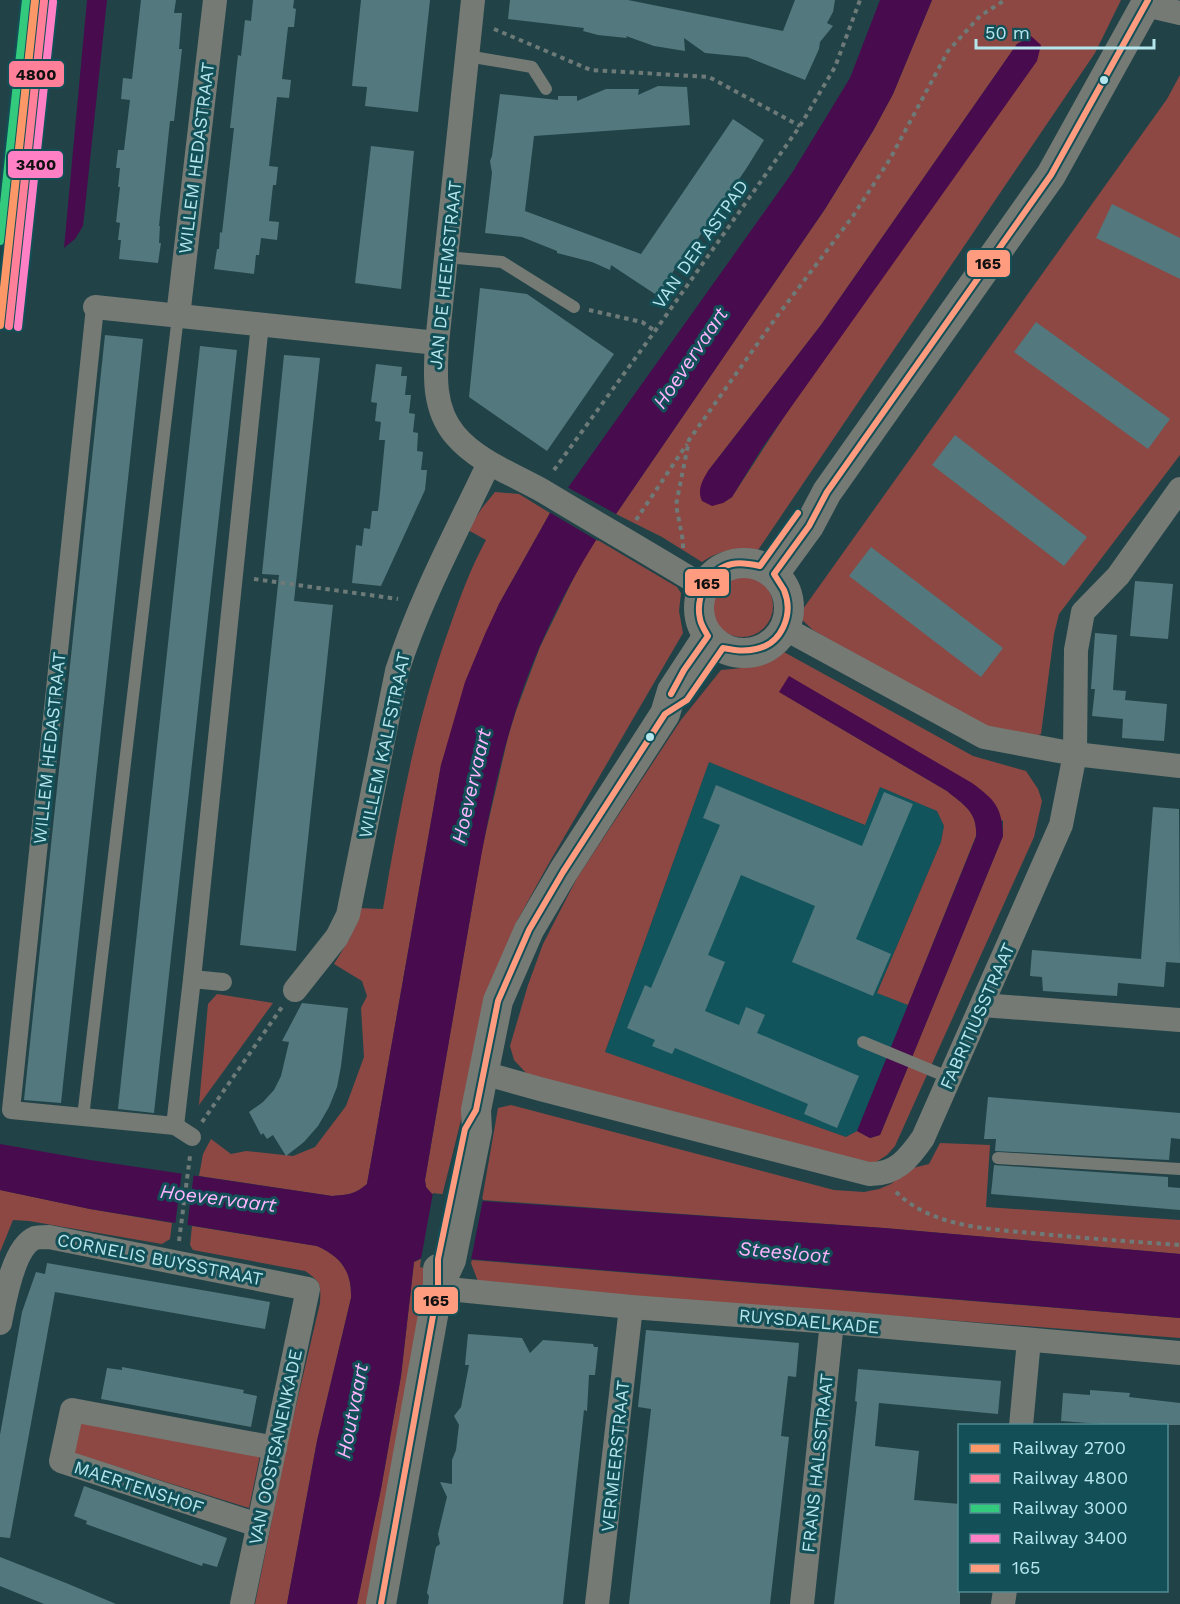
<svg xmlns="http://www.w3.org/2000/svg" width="1180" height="1604" font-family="'Work Sans',sans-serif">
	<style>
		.built { fill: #12545c }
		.green { fill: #8d4843; fill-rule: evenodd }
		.water { fill: #480b4d }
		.pier { fill: #214348 }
		.building { fill: #53787d }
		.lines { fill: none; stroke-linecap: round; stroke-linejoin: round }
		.path { stroke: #6d7a77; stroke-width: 4; stroke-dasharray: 4.5 4.5; stroke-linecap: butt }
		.service { stroke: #757a74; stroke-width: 12 }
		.pedestrian { stroke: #757a74; stroke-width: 18 }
		.minor { stroke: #757a74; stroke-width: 24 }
		.tertiary { stroke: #757a74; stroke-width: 30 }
		.bus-1-casing { stroke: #124f57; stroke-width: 10 }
		.bus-1 { stroke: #ff9c80; stroke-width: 6 }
		.rail-1-casing { stroke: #124f57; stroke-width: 12 }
		.rail-2-casing { stroke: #124f57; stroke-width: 12 }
		.rail-3-casing { stroke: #124f57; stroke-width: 12 }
		.rail-4-casing { stroke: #124f57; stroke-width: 12 }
		.rail-1 { stroke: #fc9868; stroke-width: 8 }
		.rail-2 { stroke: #ff8098; stroke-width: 8 }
		.rail-3 { stroke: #33ca7d; stroke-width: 8 }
		.rail-4 { stroke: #ff80c5; stroke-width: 8 }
		.bus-dot { fill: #b6e6ed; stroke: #124f57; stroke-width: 2 }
		.labels { text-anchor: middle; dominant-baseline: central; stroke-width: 6; stroke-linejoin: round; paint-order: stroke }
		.street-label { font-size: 18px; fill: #b6e6ed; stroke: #124f57 }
		.water-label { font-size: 20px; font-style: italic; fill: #ffb4fe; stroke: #124f57 }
		.line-badge { stroke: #124f57; stroke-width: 2 }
		.pale-badge-label { font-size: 16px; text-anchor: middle; font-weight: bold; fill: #111 }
	</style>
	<rect width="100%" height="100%" fill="#214348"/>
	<polygon class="built" points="709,762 864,825 880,787 937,811 944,826 941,842 877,992 908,1005 857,1131 846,1137 605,1053"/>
	<g class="green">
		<path d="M932,0h189l-26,53 -339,500c-19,-6 -37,-3 -54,9l-40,-25 -46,-23 209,-305 48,-78 20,-37zM1031,37l-299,460 -9,6 -15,-32 113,-146 196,-281z"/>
		<polygon points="1180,75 1180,455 1059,614 1054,634 1041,734 1025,740 979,727 813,630 798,616 1167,99"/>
		<path d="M495,492l24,2 31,19 -51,91 -58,161 -74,419c-11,10 -20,11 -35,12l-133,-20 4,-22 8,-15 20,15 15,-3 47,5 22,-9 31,-41 18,-49 -3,-49 6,-12 -5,-15 -28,-17 16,-26 8,-30 25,1c16,-95 33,-189 66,-280 11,-31 21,-60 37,-89l-18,-10 14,-22z"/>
		<polygon points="596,539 677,587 681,593 679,611 683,633 549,863 517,921 494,988 442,1196 432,1194 426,1187 425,1180 482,849 508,737 516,711 540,647 579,567"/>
		<circle cx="742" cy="606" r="31"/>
		<path d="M782,651l191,105 53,15 12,18 4,12 -8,36 -139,309 -8,9 -17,11 -343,-92 -13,-14 -4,-14 18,-61 15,-41 34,-66 104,-158 40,-50c24,-2 41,-3 61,-19zM779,692l224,129v15l-123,299 -10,3 -13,-7 -11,6 -241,-85 104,-290 156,63 15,-38 57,24 7,15 -3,16 -64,151 31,12 68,-169c2,-24 -12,-31 -29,-45z"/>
		<polygon points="217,994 273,1003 199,1105 208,1004"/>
		<polygon points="511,1105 834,1190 864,1192 879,1189 891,1184 909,1169 929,1164 940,1143 990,1145 986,1207 1180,1220 1180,1254 884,1228 482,1200 498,1108"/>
		<polygon points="0,1190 90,1209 172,1223 170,1239 162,1244 29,1221 13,1220 0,1252"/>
		<path d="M192,1226l125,20c24,11 35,25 34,52l-34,143 -30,163h-32l33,-164 32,-137c1,-19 1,-21 -15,-32l-112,-21 -3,-5z"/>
		<polygon points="421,1259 420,1267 427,1269 370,1604 357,1604 381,1489 401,1376 414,1262"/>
		<polygon points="472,1260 1180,1318 1180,1338 479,1284 471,1263"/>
		<polygon points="80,1421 260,1455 249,1508 73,1453"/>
	</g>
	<g class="water">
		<polygon points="87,0 107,0 83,226 75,239 64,248"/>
		<path d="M880,0h52l-39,94 -20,37 -48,78 -209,305h-3c-41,61 -76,128 -98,199 -24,76 -36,156 -50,235 -13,77 -27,155 -40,232l1,7 6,7 49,7 403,27 296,26v64l-710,-59 -49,-1 -7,4 -13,114 -20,113 -24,115h-70l30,-163 34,-143c1,-27 -10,-41 -34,-52l-227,-37 -90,-19v-46l90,16 242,36c15,-1 24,-2 35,-12l74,-419 24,-83 20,-48 14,-30 51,-91 242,-340 58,-95z"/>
		<path d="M1031,36l10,9 -4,16 -275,387 -30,49 -9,6 -11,3 -10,-5c-5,-11 0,-20 6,-30l113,-146 196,-281z"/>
		<path d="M789,676l183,107c23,17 30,24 31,53l-123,299 -10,3 -13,-7 119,-294c2,-25 -12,-32 -29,-46l-168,-99z"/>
	</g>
	<g class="pier">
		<polygon points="567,487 616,514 598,541 549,512"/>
		<polygon points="182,1170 194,1172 187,1228 175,1226"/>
		<polygon points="433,1193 483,1199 471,1260 421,1259"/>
	</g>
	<g class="building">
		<polygon points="141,0 176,0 174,13 182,13 179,49 182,49 174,121 170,121 159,226 160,226 159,243 161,243 158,263 119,259 121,240 118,240 120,223 116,222 120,187 118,187 120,168 116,168 118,150 124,150 130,100 121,99 123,78 132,79"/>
		<polygon points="253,0 294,0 293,8 296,9 294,27 288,27 282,79 291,80 289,98 277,97 269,166 278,167 276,185 273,185 269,221 279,222 277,240 261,238 259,255 256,255 254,274 214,269 217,249 219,249 220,232 222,233 234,128 230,128 238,55 241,56 245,20 251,21"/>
		<polygon points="361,0 430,0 418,112 365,106 367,87 352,86"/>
		<polygon points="510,0 628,0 783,31 795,0 835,0 833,12 827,23 833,26 820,42 819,49 805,80 747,57 705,53 684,38 685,51 654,46 626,36 627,38 598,35 583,31 584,28 508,19"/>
		<polygon points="658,86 687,87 690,125 534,136 525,211 641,254 733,119 764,140 746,169 701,234 682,265 679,262 658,296 611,265 610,270 592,262 557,253 557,251 522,237 485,233 492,173 490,161 492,156 500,94 558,100 558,96 577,96 577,101 606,89 639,89 638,95"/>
		<polygon points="371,146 414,151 401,289 355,283"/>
		<polygon points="1112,204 1180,238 1180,279 1096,238"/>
		<polygon points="480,288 527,294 614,354 547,451 469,397"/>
		<polygon points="1036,322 1170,419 1148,449 1014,352"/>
		<polygon points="105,335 143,339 61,1103 24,1100"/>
		<polygon points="200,346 237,350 154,1113 118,1109"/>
		<polygon points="284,355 320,358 294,601 333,605 296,951 240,945 279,575 262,574"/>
		<polygon points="376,364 402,367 401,376 407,376 405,395 411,395 409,413 415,414 413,432 418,433 417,451 423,452 421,470 427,470 425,490 381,586 352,583 356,545 362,546 364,528 370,529 372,511 378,511 380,493 385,440 379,440 381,422 375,421 377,403 371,402"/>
		<polygon points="955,435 1087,537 1064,566 932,465"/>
		<polygon points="871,547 1003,648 981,677 849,576"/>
		<polygon points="1135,581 1173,584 1168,639 1130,636"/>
		<polygon points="1095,633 1117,635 1113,690 1126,691 1125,700 1167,704 1164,741 1122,738 1123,719 1092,716 1095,689 1091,689"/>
		<polygon points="716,785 862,846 884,792 913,804 856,939 891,954 873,996 792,962 815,906 741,875 708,955 725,962 705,1011 739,1025 746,1007 765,1015 757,1033 859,1076 837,1128 804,1114 808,1104 675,1048 672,1054 652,1046 655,1040 627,1028 645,985 651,988 720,825 703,818"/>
		<polygon points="1153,807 1179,809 1180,963 1166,962 1164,987 1118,983 1117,996 1043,991 1042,977 1030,976 1032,950 1141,959"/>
		<polygon points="302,1003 348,1008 341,1066 337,1087 329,1107 318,1126 304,1142 286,1156 273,1135 267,1139 263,1133 261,1135 249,1112 263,1102 274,1090 281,1076 289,1042 282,1041"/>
		<polygon points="988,1097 1180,1113 1180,1139 1171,1138 1169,1160 995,1151 996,1139 984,1139"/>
		<polygon points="994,1165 1168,1177 1168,1187 1180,1188 1180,1210 991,1194"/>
		<polygon points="47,1263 270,1302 265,1329 55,1292 10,1538 0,1537 0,1435 22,1312 36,1272 45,1274"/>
		<polygon points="646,1330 799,1343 796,1377 788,1376 781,1436 789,1437 770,1604 629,1604 651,1409 638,1407"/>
		<polygon points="468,1334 522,1338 530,1353 543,1340 593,1344 594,1347 598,1347 595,1375 589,1375 587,1411 584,1410 563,1604 428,1604 429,1596 427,1593 436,1547 440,1544 438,1534 447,1497 440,1482 452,1484 452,1460 456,1450 459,1425 454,1416 461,1407 469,1365 465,1365"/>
		<polygon points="122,1367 244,1390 243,1393 257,1396 251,1427 101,1399 107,1368 122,1370"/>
		<polygon points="858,1369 1001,1381 998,1414 879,1403 875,1446 919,1451 914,1500 960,1504 960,1604 834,1604 857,1402 855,1401"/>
		<polygon points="1090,1390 1130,1393 1129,1397 1180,1403 1180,1425 1115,1425 1061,1421 1063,1393 1090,1395"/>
		<polygon points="84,1486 227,1538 217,1567 203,1563 202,1566 86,1524 87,1521 74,1516"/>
		<polygon points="0,1557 66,1583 116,1604 44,1604 0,1586"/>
	</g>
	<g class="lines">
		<g class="path">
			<polyline points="494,29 591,70 709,77 800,126"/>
			<polyline points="589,310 642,322 655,331"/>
			<polyline points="554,470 655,331 800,126 835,67 860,0"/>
			<polyline points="636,520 687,444"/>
			<polyline points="683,548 683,541 676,505 689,440 775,319 853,216 890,159 948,51 980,16 1005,0"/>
			<polyline points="254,579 398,599"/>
			<polyline points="202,1122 282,1007"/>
			<path d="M896,1192c40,39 104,37 156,43 43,4 85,7 128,10"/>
			<polyline points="179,1241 190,1156"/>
		</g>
		<g class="service">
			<polyline points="467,56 532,67 546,89"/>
			<polyline points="446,257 502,262 574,307"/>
			<polyline points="863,1042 950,1078"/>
			<polyline points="83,1117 178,316"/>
			<polyline points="998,1158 1180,1169"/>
		</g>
		<g class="pedestrian">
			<polyline points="95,307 11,1110 175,1126 192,979 260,324"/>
			<polyline points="192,979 223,982"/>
			<polyline points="175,1126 192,1137"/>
		</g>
		<g class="minor">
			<path d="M473,0l-36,343c-2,32 -4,66 18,92 23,27 58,39 88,56 53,32 107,63 161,96"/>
			<polyline points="1146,5 1180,13"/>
			<polyline points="95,307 437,343"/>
			<polyline points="178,316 215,0"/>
			<polyline points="784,628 984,737 1075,754 1180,766"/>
			<path d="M295,990l42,-53 11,-22 49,-244c23,-72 60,-140 92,-208"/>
			<polyline points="982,1005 1180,1020"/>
			<path d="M483,1073l57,16 329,85c27,1 40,-16 54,-36l138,-313 14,-71 1,-104 7,-38 35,-36 62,-87"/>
			<polyline points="438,1288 631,1307 832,1322 1180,1353"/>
			<path d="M0,1323c4,-20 13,-76 35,-85 3,-1 10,-1 14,-1l259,52 -66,315"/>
			<polyline points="1021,1426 1029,1340"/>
			<polyline points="258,1525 61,1461 72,1410 275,1448"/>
			<polyline points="597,1604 631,1307"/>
			<polyline points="802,1604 832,1322"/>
			<polyline points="1003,1604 1005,1590"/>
		</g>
		<g class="tertiary">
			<circle cx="744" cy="608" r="45"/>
			<polyline points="774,574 809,526 827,492 1051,175 1148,0"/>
			<polyline points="438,1288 451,1260 477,1131 476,1110 498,1001 529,930 563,872 665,714 672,691 708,636"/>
			<polyline points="381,1604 438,1288 438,1269"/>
		</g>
		<defs>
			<g id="bus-1">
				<path d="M671,694l13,-24 24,-34c-3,-5 -7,-11 -8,-17 -5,-22 9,-50 32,-55 9,-2 19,0 28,2l38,-53"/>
				<path d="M381,1604l57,-316v-29l27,-130 11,-19 22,-109 31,-71 34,-58 102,-158 22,-14 36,-52c11,2 21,4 33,1 26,-5 38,-35 28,-59 -3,-5 -7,-11 -10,-16l35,-48 18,-34 224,-317 97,-175"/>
			</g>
		</defs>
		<use href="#bus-1" class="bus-1-casing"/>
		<use href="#bus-1" class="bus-1"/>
		<defs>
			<polyline id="rail-1" points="0,325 35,0"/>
			<polyline id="rail-2" points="9,326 44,1"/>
			<polyline id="rail-3" points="0,241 26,0"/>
			<polyline id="rail-4" points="18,327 53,2"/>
		</defs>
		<use href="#rail-1" class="rail-1-casing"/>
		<use href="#rail-2" class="rail-2-casing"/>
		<use href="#rail-3" class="rail-3-casing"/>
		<use href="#rail-4" class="rail-4-casing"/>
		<use href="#rail-1" class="rail-1"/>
		<use href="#rail-2" class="rail-2"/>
		<use href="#rail-3" class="rail-3"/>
		<use href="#rail-4" class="rail-4"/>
	</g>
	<g class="bus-dot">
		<circle cx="1104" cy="80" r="5"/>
		<circle cx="650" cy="737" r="5"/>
	</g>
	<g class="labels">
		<g class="street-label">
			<text transform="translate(196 158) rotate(-83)">WILLEM HEDASTRAAT</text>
			<text transform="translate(700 244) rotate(-55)">VAN DER ASTPAD</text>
			<text transform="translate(445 275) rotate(-84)">JAN DE HEEMSTRAAT</text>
			<text transform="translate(384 745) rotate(-78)">WILLEM KALFSTRAAT</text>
			<text transform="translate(49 748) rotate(-84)">WILLEM HEDASTRAAT</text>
			<text transform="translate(977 1016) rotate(-66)">FABRITIUSSTRAAT</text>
			<text transform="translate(160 1259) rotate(11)">CORNELIS BUYSSTRAAT</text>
			<text transform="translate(809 1321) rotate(5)">RUYSDAELKADE</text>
			<text transform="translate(275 1447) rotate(-78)">VAN OOSTSANENKADE</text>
			<text transform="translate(615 1456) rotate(-84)">VERMEERSTRAAT</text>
			<text transform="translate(817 1463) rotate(-84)">FRANS HALSSTRAAT</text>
			<text transform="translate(139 1487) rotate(18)">MAERTENSHOF</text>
		</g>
		<g class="water-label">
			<text transform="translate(690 358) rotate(-56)">Hoevervaart</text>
			<text transform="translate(471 786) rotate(-77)">Hoevervaart</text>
			<text transform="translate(218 1198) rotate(7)">Hoevervaart</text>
			<text transform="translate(784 1252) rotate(5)">Steesloot</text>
			<text transform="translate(352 1411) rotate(-79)">Houtvaart</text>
		</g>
	</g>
	<g class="line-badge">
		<rect x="8" y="60" width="57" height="28" rx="6" fill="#ff8098"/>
		<rect x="7" y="150" width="57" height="29" rx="6" fill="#ff80c5"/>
		<rect x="966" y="249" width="45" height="29" rx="6" fill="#ff9c80"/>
		<rect x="684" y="568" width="46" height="29" rx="6" fill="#ff9c80"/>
		<rect x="413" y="1286" width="46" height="29" rx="6" fill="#ff9c80"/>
	</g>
	<g class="pale-badge-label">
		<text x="36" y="80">4800</text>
		<text x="36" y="170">3400</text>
		<text x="988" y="269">165</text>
		<text x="707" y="589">165</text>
		<text x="436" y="1306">165</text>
	</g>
	<rect x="958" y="1424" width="210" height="168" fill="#124f57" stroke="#548b93" stroke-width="1.5"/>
	<rect x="970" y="1444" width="30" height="9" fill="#fc9868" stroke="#548b93" stroke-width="1.5"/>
	<text x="1012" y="1454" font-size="18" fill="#b6e6ed">Railway 2700</text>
	<rect x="970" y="1474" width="30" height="9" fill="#ff8098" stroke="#548b93" stroke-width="1.5"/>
	<text x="1012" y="1484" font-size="18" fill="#b6e6ed">Railway 4800</text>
	<rect x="970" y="1504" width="30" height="9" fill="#33ca7d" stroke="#548b93" stroke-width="1.5"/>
	<text x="1012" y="1514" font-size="18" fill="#b6e6ed">Railway 3000</text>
	<rect x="970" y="1534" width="30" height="9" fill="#ff80c5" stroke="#548b93" stroke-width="1.5"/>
	<text x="1012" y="1544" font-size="18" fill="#b6e6ed">Railway 3400</text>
	<rect x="970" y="1564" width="30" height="9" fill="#ff9c80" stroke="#548b93" stroke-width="1.5"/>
	<text x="1012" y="1574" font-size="18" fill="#b6e6ed">165</text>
	<path d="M976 39v9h178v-9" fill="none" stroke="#b6e6ed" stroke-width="3"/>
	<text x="985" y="39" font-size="18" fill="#b6e6ed" stroke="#124f57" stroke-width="4.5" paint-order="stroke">50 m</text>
</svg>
